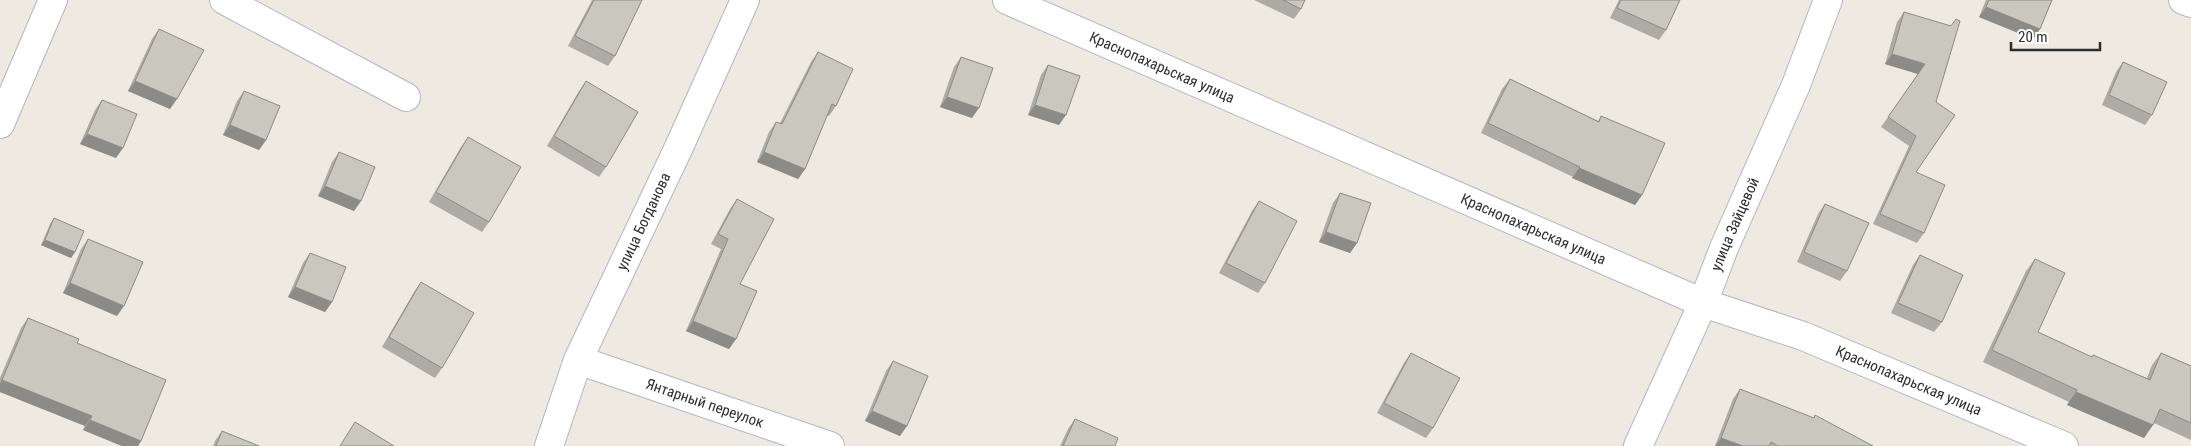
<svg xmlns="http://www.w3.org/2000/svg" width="2191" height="446" font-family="'Roboto Condensed',sans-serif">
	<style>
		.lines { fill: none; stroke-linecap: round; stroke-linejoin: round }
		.minor-casing { stroke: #b4b5c0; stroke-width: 30 }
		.minor { stroke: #fff; stroke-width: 28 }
		.wall { fill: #aeaba4 }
		.shaded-wall { fill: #8d8b86 }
		.building { fill: #cac7bf; stroke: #8d8b86 }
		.labels { text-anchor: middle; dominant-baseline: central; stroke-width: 5; stroke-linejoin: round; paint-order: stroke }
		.street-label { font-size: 15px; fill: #2d2d2d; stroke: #fff }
	</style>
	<rect width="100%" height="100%" fill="#eee9e1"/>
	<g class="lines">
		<defs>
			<g id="minor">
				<polyline points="224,0 406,97"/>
				<path id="s1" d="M1007,0l696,303 100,33 261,110"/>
				<polyline points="2183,0 2191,3"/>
				<polyline points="0,124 53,0"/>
				<path id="s2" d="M578,360l252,86"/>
				<path id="s3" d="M549,446l29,-86 101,-213 66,-147"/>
				<path id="s4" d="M1638,446l65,-143 21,-55 72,-163 32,-85"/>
			</g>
		</defs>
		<use href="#minor" class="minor-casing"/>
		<use href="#minor" class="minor"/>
	</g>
	<g class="wall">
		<polygon points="592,0 642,0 615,56 608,66 568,46"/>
		<polygon points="1254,0 1305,0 1301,9 1294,19"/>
		<polygon points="1619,0 1680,0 1666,30 1659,40 1610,18"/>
		<polygon points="1986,0 2052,0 2040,29 2033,39 1979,17"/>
		<polygon points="1904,12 1936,102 1916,172 1924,233 1917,243 1873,224 1909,146 1881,127 1918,74 1885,64 1897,22"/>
		<polygon points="159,29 170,109 128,91 152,39"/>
		<polygon points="818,52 836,106 829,116 827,115 805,169 798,179 757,162 769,132 776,122 780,123 811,62"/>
		<polygon points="961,57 972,118 940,107 954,67"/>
		<polygon points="2123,62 2152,115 2145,125 2102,105 2116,72"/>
		<polygon points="1048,65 1059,125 1028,115 1041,75"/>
		<polygon points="1510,79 1598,121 1601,116 1642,195 1635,205 1572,178 1573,177 1481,133 1502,89"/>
		<polygon points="586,81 606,167 599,177 547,146 579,91"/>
		<polygon points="244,91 266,140 259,150 223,135 237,101"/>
		<polygon points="102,100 116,158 80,144 95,110"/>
		<polygon points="468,137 489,222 482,232 429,202 461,147"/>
		<polygon points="339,152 361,201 354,211 318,196 332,162"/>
		<polygon points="1340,193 1357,243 1350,253 1319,242 1333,203"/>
		<polygon points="737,199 740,284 736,339 729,349 686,331 721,249 711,244 730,209"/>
		<polygon points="1259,201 1265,283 1258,293 1219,273 1252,211"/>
		<polygon points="1825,204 1847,271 1840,281 1797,262 1818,214"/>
		<polygon points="54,218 75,252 71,258 41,245 50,224"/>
		<polygon points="88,239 117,316 63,293 81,249"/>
		<polygon points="310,253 332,302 325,312 288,297 303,263"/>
		<polygon points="1920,255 1942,322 1934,332 1891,313 1913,265"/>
		<polygon points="2035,259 2038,332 2091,357 2147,378 2152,365 2161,353 2191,366 2191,440 2154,423 2144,438 2067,405 2069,402 1983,362 2026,271"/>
		<polygon points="421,282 442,368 435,378 382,347 414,292"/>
		<polygon points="28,318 77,343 141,441 138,446 122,446 83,430 85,426 0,392 0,378 21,328"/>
		<polygon points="1411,353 1433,428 1426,438 1377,413 1404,363"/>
		<polygon points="893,361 900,436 865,421 886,371"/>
		<polygon points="1740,389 1873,446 1715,446 1733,399"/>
		<polygon points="1075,419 1115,446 1060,446 1068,429"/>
		<polygon points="222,431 259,446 213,446 215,441"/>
	</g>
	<g class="shaded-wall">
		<polygon points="1986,7 2040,29 2033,39 1979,17"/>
		<polygon points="1892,54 1925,64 1918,74 1885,64"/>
		<polygon points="135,81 177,99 170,109 128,91"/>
		<polygon points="947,97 979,108 972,118 940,107"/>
		<polygon points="1035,105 1066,115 1059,125 1028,115"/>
		<polygon points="230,125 266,140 259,150 223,135"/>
		<polygon points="87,134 123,148 116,158 80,144"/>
		<polygon points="764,152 805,169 798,179 757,162"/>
		<polygon points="1579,168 1642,195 1635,205 1572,178"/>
		<polygon points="325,186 361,201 354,211 318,196"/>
		<polygon points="1326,232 1357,243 1350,253 1319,242"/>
		<polygon points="45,240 75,252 71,258 41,245"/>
		<polygon points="70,283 124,306 117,316 63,293"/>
		<polygon points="295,287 332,302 325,312 288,297"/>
		<polygon points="693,321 736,339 729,349 686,331"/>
		<polygon points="2,380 92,416 85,426 0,392 0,383"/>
		<polygon points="2076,392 2153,425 2144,438 2067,405"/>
		<polygon points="872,411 907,426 900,436 865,421"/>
		<polygon points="90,420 141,441 138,446 122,446 83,430"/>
		<polygon points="1721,438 1743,446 1715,446"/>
	</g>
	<g class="building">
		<polygon points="594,0 642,0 615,56 575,36"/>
		<polygon points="1283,0 1305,0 1301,9"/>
		<polygon points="1621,0 1680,0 1666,30 1617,8"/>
		<polygon points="1989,0 2052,0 2040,29 1986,7"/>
		<polygon points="1904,12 1951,26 1956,19 1960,21 1936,102 1955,115 1916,172 1945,185 1924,233 1880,214 1916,136 1888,117 1925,64 1892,54"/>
		<polygon points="159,29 204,50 177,99 135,81"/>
		<polygon points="818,52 853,69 836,106 832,104 805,169 764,152 776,122 782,124"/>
		<polygon points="961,57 993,68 979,108 947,97"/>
		<polygon points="2123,62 2167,82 2152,115 2109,95"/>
		<polygon points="1048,65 1080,76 1066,115 1035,105"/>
		<polygon points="1510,79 1599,122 1601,116 1665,143 1642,195 1579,168 1580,167 1488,123"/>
		<polygon points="586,81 638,112 606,167 554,136"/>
		<polygon points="244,91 280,106 266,140 230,125"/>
		<polygon points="102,100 137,114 123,148 87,134"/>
		<polygon points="468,137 521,167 489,222 436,192"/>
		<polygon points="339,152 375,167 361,201 325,186"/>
		<polygon points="1340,193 1371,203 1357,243 1326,232"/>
		<polygon points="737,199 774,219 740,284 757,291 736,339 693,321 728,239 718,234"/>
		<polygon points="1259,201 1297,221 1265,283 1226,263"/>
		<polygon points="1825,204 1869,223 1847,271 1804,252"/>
		<polygon points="54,218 84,231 75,252 45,240"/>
		<polygon points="88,239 143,262 124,306 70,283"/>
		<polygon points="310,253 346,267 332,302 295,287"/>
		<polygon points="1920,255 1963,275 1942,322 1898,303"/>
		<polygon points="2035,259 2065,273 2038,332 2092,357 2093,355 2150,380 2161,353 2191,366 2191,423 2160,409 2153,425 2076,392 2077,390 1992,350"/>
		<polygon points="421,282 474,313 442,368 389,337"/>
		<polygon points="28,318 79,339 77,343 166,380 141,441 90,420 92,416 2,380"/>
		<polygon points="1411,353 1460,378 1433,428 1384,403"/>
		<polygon points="893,361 928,376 907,426 872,411"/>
		<polygon points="1740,389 1814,418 1815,415 1873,446 1778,446 1771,442 1769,446 1743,446 1721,438"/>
		<polygon points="1075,419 1118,438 1115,446 1063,446"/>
		<polygon points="355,422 394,446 340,446"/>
		<polygon points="222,431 259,446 216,446"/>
	</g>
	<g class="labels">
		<g class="street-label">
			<text stroke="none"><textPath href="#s1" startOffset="169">Краснопахарьская улица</textPath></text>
			<text stroke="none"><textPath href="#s3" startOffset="244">улица Богданова</textPath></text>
			<text stroke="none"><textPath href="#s4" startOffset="242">улица Зайцевой</textPath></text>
			<text stroke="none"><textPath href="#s1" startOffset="574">Краснопахарьская улица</textPath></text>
			<text stroke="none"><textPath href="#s1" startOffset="979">Краснопахарьская улица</textPath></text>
			<text stroke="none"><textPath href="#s2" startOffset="134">Янтарный переулок</textPath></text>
		</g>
	</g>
	<path d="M2011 42v8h89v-8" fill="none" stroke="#2d2d2d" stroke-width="2.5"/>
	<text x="2018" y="42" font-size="15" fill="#2d2d2d" stroke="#ffffff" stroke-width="4" paint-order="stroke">20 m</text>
</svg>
